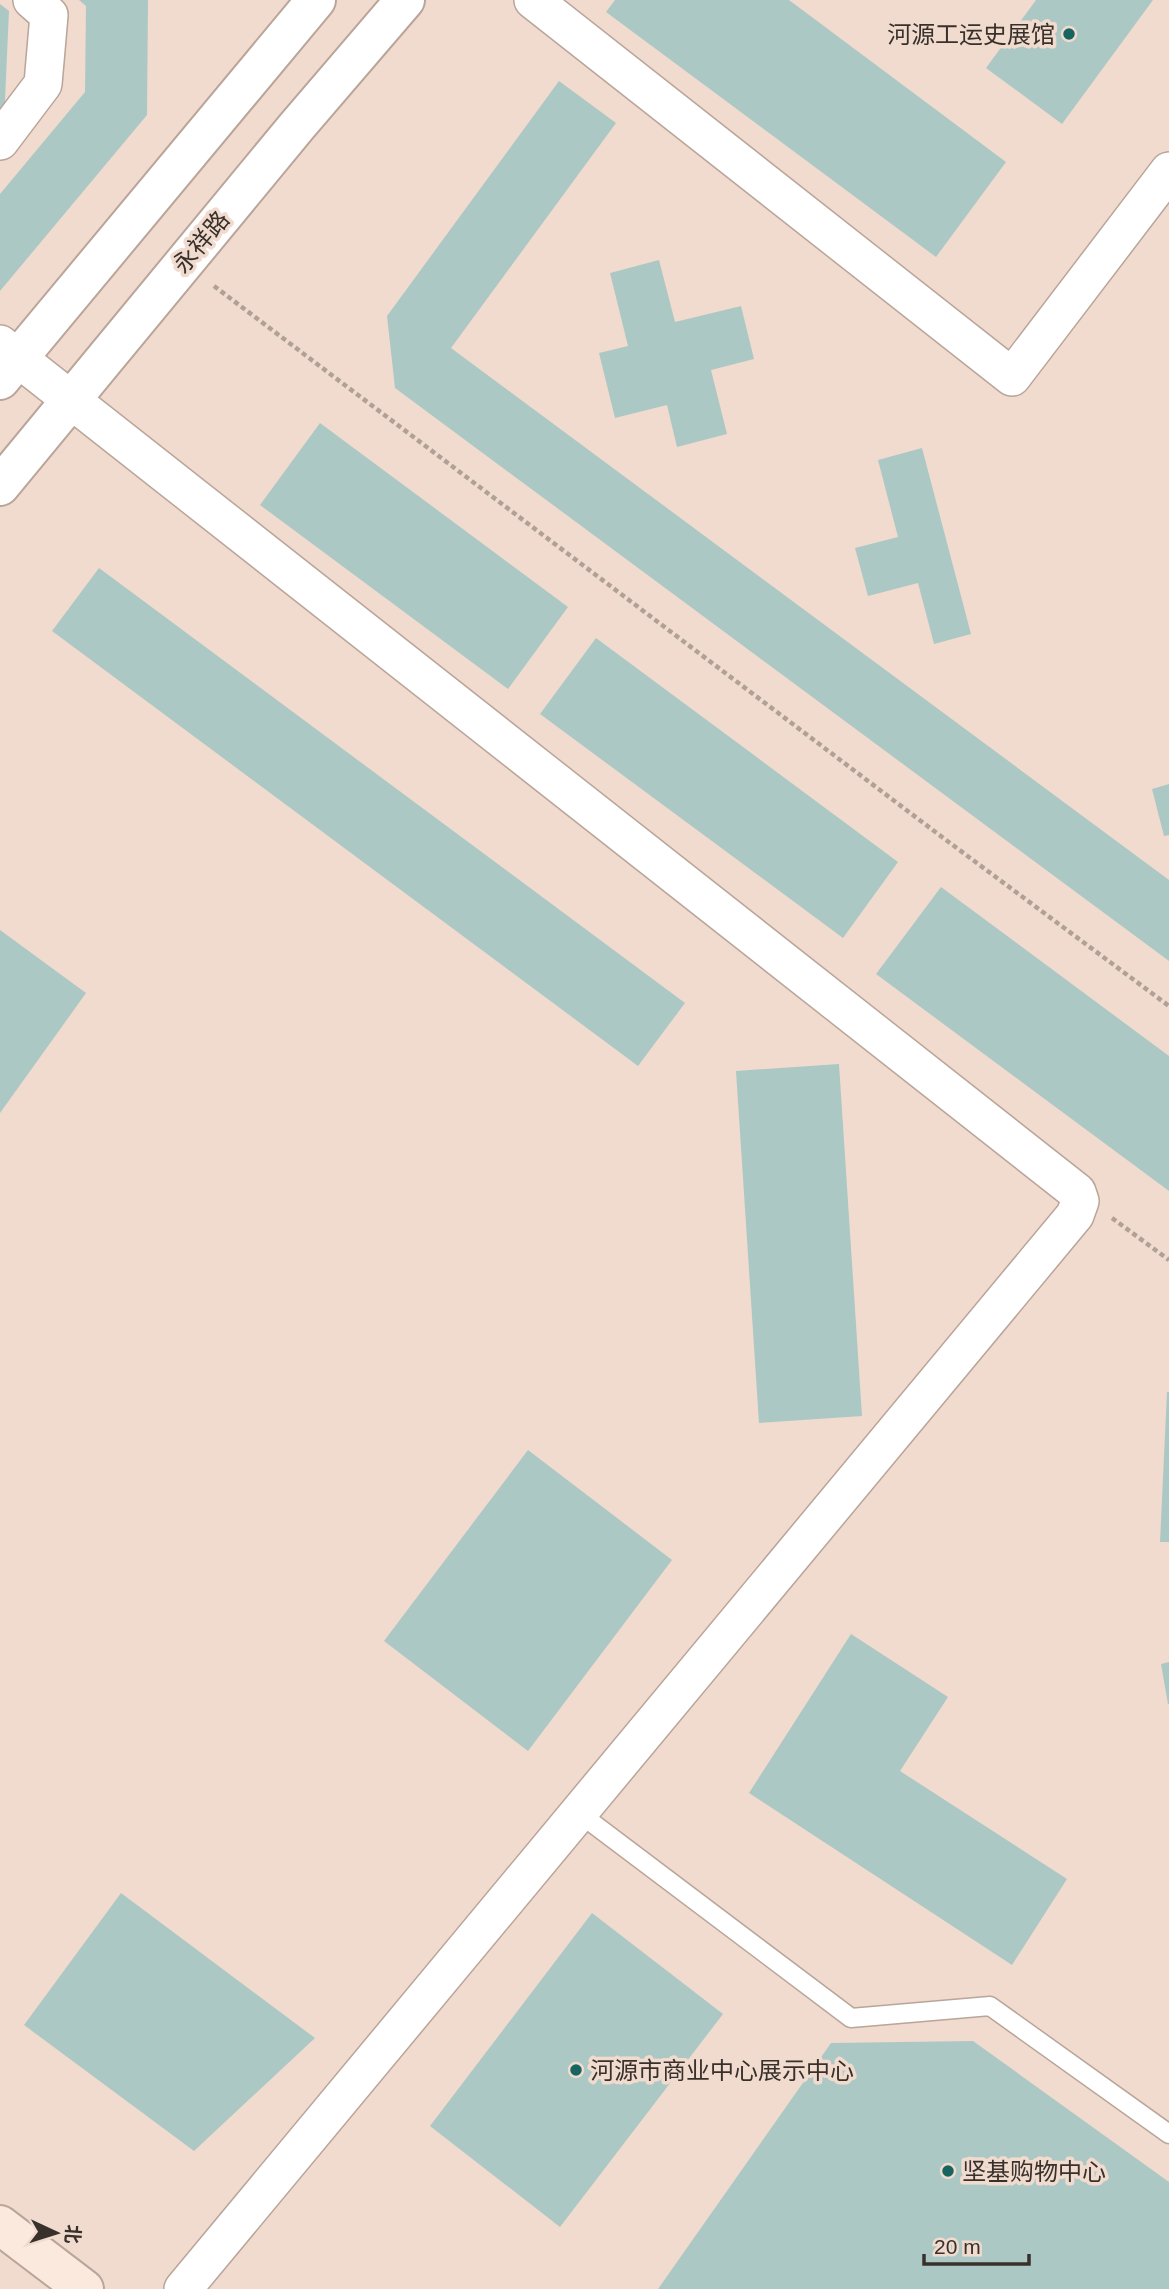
<svg xmlns="http://www.w3.org/2000/svg" width="1169" height="2289" font-family="Arial,'Noto Sans SC',sans-serif">
	<style>
		.building { fill: #acc8c5 }
		.lines { fill: none; stroke-linecap: round; stroke-linejoin: round }
		.service-casing { stroke: #b9a599; stroke-width: 21 }
		.minor-casing { stroke: #b9a599; stroke-width: 40 }
		.tertiary-casing { stroke: #b9a599; stroke-width: 42 }
		.secondary-casing { stroke: #b9a599; stroke-width: 42 }
		.path { stroke: #b0a095; stroke-width: 4.5; stroke-dasharray: 5 3.5; stroke-linecap: butt }
		.service { stroke: #fff; stroke-width: 18 }
		.minor { stroke: #fff; stroke-width: 37 }
		.tertiary { stroke: #fff; stroke-width: 38 }
		.secondary { stroke: #fce9de; stroke-width: 38 }
		.poi-dot { fill: #186560; stroke: #f0dbce; stroke-width: 2.5 }
		.labels { text-anchor: middle; dominant-baseline: central; stroke-width: 7; stroke-linejoin: round; paint-order: stroke }
		.poi-label { font-size: 24px; fill: #38302b; stroke: #f0dbce; text-anchor: start }
		.street-label { font-size: 24px; fill: #38302b; stroke: #f0dbce }
	</style>
	<rect width="100%" height="100%" fill="#f0dbce"/>
	<g class="building">
		<polygon points="79,0 148,0 147,115 0,291 0,194 85,92 86,6"/>
		<polygon points="615,0 789,0 1006,162 936,257 606,12"/>
		<polygon points="1036,0 1153,0 1062,124 986,68"/>
		<polygon points="0,4 9,11 4,122 0,127"/>
		<polygon points="559,81 616,123 451,348 1169,880 1169,961 395,388 387,316"/>
		<polygon points="659,260 675,322 741,306 754,359 711,370 727,434 677,447 667,405 615,418 599,353 628,346 610,273"/>
		<polygon points="320,423 568,607 508,689 260,505"/>
		<polygon points="922,448 971,634 934,644 918,583 868,596 855,548 898,537 878,460"/>
		<polygon points="99,568 685,1003 638,1066 52,631"/>
		<polygon points="596,638 898,862 843,938 540,714"/>
		<polygon points="1169,784 1169,835 1164,836 1152,789"/>
		<polygon points="941,887 1169,1056 1169,1191 876,974"/>
		<polygon points="0,930 86,993 0,1113"/>
		<polygon points="839,1064 862,1416 759,1423 736,1071"/>
		<polygon points="1167,1392 1169,1392 1169,1542 1160,1542"/>
		<polygon points="528,1450 672,1560 528,1751 384,1641"/>
		<polygon points="851,1634 948,1697 900,1771 1067,1879 1012,1965 749,1793"/>
		<polygon points="1169,1662 1169,1704 1168,1704 1161,1664"/>
		<polygon points="121,1893 315,2038 194,2151 24,2025"/>
		<polygon points="592,1913 723,2014 560,2227 430,2126"/>
		<polygon points="973,2041 1169,2182 1169,2289 658,2289 831,2043"/>
	</g>
	<g class="lines">
		<defs>
			<polyline id="service" points="579,1813 851,2018 990,2006 1169,2134"/>
			<g id="minor">
				<polyline points="533,0 1012,377 1169,171"/>
				<polyline points="0,141 43,84 49,15 32,0"/>
				<polyline points="0,344 1077,1192 1080,1201 1075,1215 183,2289"/>
			</g>
			<g id="tertiary">
				<polyline points="0,380 316,0"/>
				<polyline points="0,486 297,126 405,0"/>
			</g>
			<polyline id="secondary" points="0,2225 84,2289"/>
		</defs>
		<use href="#service" class="service-casing"/>
		<use href="#minor" class="minor-casing"/>
		<use href="#tertiary" class="tertiary-casing"/>
		<use href="#secondary" class="secondary-casing"/>
		<g class="path">
			<polyline points="214,286 942,837 1169,1006"/>
			<polyline points="1112,1218 1169,1260"/>
		</g>
		<use href="#service" class="service"/>
		<use href="#minor" class="minor"/>
		<use href="#tertiary" class="tertiary"/>
		<use href="#secondary" class="secondary"/>
	</g>
	<g class="poi-dot">
		<circle cx="1069" cy="34" r="7"/>
		<circle cx="576" cy="2070" r="7"/>
		<circle cx="948" cy="2171" r="7"/>
	</g>
	<g class="labels">
		<g class="poi-label">
			<text x="1055" y="34" text-anchor="end">河源工运史展馆</text>
			<text x="590" y="2070">河源市商业中心展示中心</text>
			<text x="962" y="2171">坚基购物中心</text>
		</g>
		<g class="street-label">
			<text transform="translate(201 242) rotate(-50)">永祥路</text>
		</g>
	</g>
	<g transform="translate(56 2233) rotate(94)" stroke="#f0dbce" stroke-width="5" paint-order="stroke">
	<path d="M0-5L12 26L0 18L-12 26Z" fill="#38302b"/>
	<text y="-10" font-size="19" font-weight="bold" text-anchor="middle" fill="#38302b">北</text>
	</g>
	<path d="M924 2254v10h105v-10" fill="none" stroke="#38302b" stroke-width="3.5"/>
	<text x="934" y="2254" font-size="21" fill="#38302b" stroke="#f0dbce" stroke-width="5" paint-order="stroke">20 m</text>
</svg>
